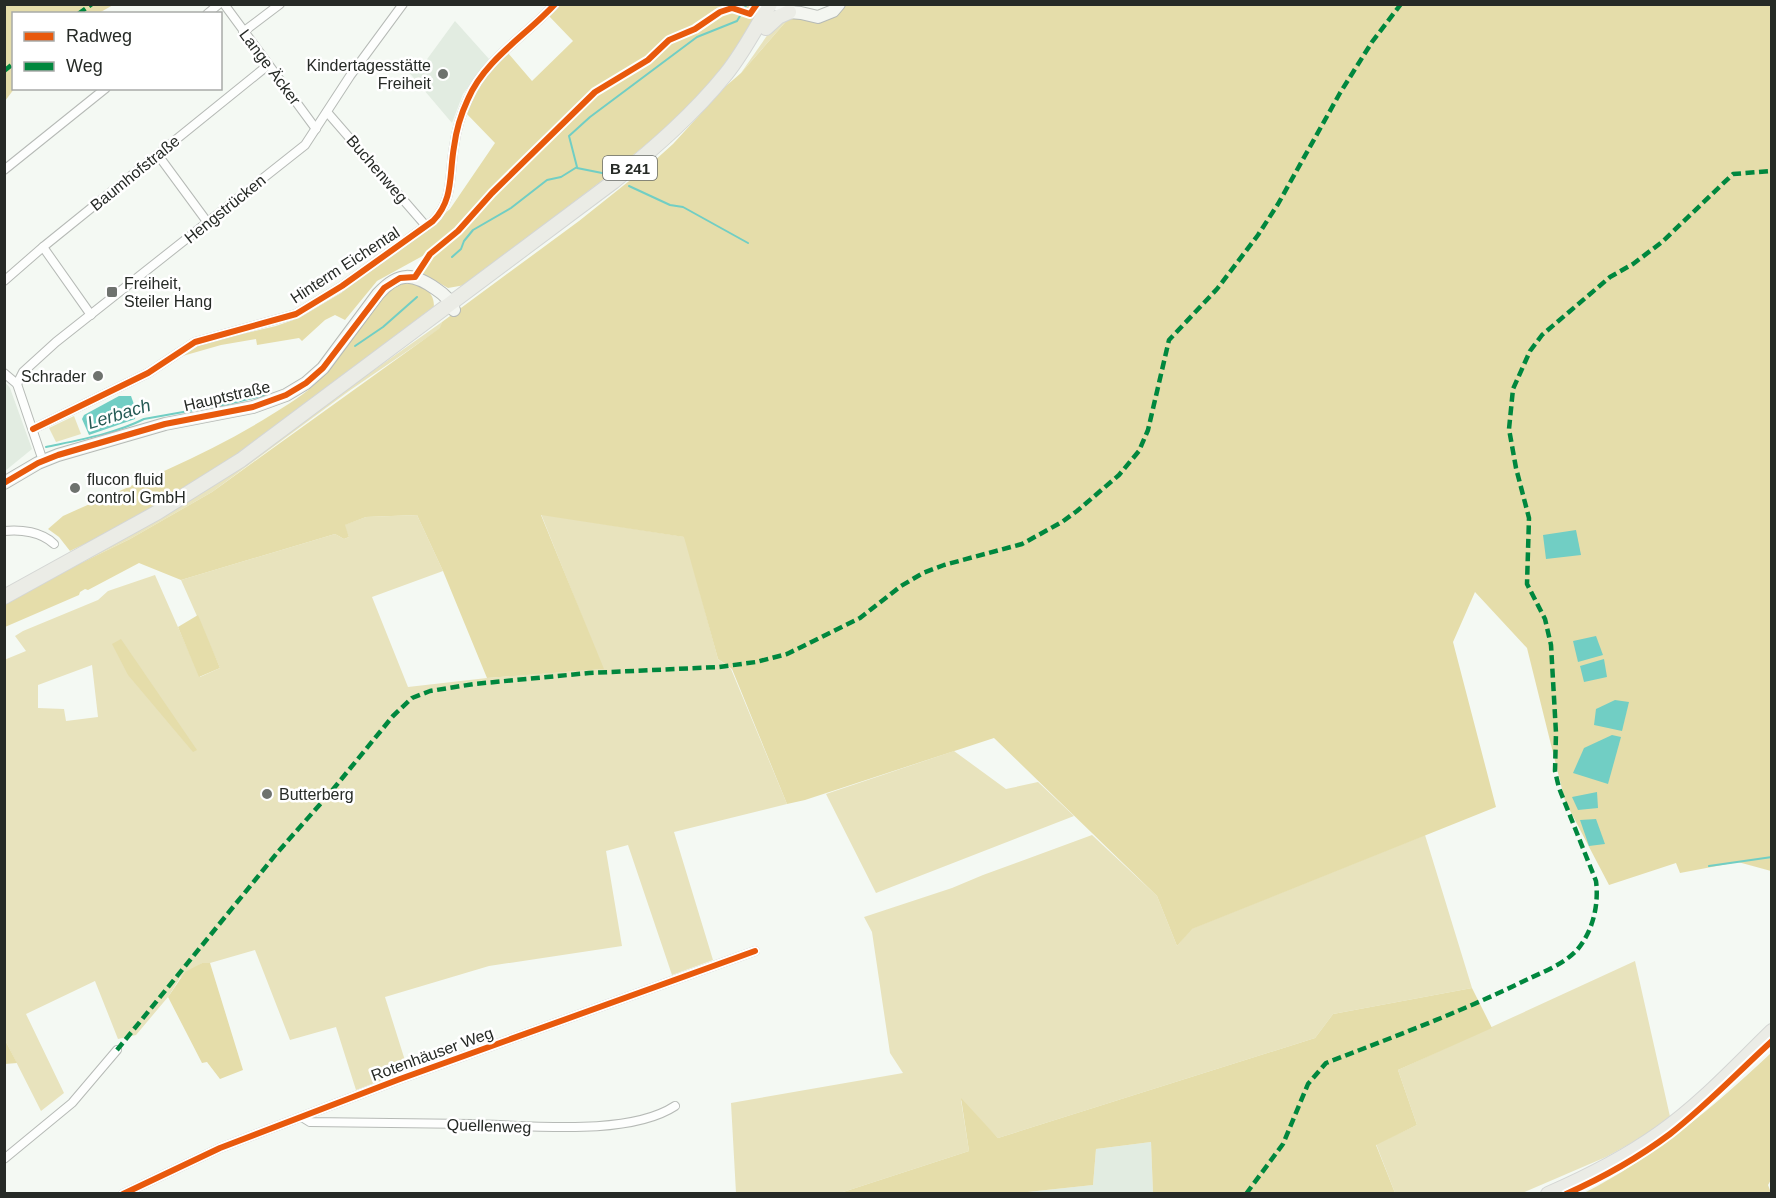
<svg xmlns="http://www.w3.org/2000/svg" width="1776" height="1198" font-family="Arial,sans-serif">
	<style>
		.built { fill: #e2ece1 }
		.green { fill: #e8e3bd; fill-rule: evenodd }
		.forest { fill: #e5ddaa }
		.water { fill: #71cec4 }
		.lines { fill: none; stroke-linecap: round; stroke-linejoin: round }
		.stream { stroke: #71cec4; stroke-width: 2 }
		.street-casing { stroke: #b6bab6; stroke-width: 10 }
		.secondary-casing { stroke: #b6bab6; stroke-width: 14 }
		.primary-casing { stroke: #d4d6d4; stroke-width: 16 }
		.street { stroke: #fdfefd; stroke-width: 8 }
		.secondary { stroke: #f4f6f1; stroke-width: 12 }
		.primary { stroke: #ebece6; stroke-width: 14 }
		.quiet { stroke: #00873e; stroke-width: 4.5; stroke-dasharray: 9 4.5; stroke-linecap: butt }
		.cycleway-casing { stroke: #fff; stroke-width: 10 }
		.cycleway { stroke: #e8590c; stroke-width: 6 }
		.poi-dot { fill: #6e726e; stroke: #fff; stroke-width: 2 }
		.labels { text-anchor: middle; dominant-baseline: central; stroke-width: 5; stroke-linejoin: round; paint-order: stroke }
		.shield { fill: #fff; stroke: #676a67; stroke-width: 1.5 }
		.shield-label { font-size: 15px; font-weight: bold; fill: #262a26 }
		.poi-label { font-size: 16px; fill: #262a26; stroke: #fff; text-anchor: start }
		.street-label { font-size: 16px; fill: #262a26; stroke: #fff }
		.water-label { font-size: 18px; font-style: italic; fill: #275c57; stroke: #fff }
	</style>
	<rect width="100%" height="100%" fill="#f4f9f3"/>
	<g class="built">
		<polygon points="455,21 489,59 463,94 452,123 407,70 418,60 425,62"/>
		<polygon points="5,382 10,388 32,449 5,471"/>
		<polygon points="1151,1142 1153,1193 1009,1194 1093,1185 1096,1149"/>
	</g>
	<g class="green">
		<polygon points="789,18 741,73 773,27"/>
		<polygon points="442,322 441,328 349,391 212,492 130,539 79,564 5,605 5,602 333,399"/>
		<polygon points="74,416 81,434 56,442 49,428"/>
		<path d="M541,514l144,23 33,122 13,10 56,135 -113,28 39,128 -41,15 -44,-130 -22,6 16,95 -133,20 -104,31 23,73 -52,20 -20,-63 -46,13 -35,-90 -45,13h-8l-22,15 -12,19 -32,38 -18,4 -23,-58 -69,33 38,79 -23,18 -36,-71 -1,-380 22,-9 -11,-15 8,-5 75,-31 10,-9 47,-16 45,102 20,-9 -39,-88 154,-46 9,5 5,-2 -5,-12 22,-8 51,-2 26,56 -71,26 36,90 79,-9 116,-9zM92,665l6,52 -32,4 -2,-12 -26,-1v-23z"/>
		<polygon points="954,751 1006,789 1038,782 1074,816 876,893 826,794"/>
		<polygon points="1092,835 1157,896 1177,946 1191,929 1425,835 1472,988 1333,1014 1315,1038 998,1138 961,1100 969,1151 840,1193 736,1193 731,1103 903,1073 890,1053 872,932 864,917 952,888 983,875"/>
		<polygon points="1635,961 1671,1121 1606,1157 1522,1193 1395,1193 1376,1144 1417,1125 1398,1070"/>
	</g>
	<g class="forest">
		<polygon points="5,4 113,4 113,5 99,13 14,14 14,89 5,101"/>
		<polygon points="845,4 1771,5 1771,871 1738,862 1680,873 1676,863 1609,885 1565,801 1527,648 1475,592 1453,642 1496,807 1192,929 1177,946 1157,896 994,738 805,800 787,804 732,669 718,659 684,537 541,515 604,669 487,678 443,571 417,515 366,517 345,525 349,537 344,539 335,534 181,580 139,563 88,590 85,589 80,592 79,595 5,627 4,605 79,564 130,539 212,492 440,328 442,322 579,221 653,162 673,144 726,86 741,73 789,18 817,21"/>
		<polygon points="558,5 766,5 746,38 697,102 608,176 465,285 448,288 420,272 429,256 428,253 377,281 345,320 335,315 325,320 302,341 299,338 257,345 256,339 221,345 179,357 194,347 208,342 276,326 299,318 341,293 429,227 450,209 495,143 465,112 481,82 508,53 532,81 573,41 548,15"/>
		<path d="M405,283c16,1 33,9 28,28 -78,59 -156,121 -239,174 -39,25 -82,46 -124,66l-11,-14 -11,-8 15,-13c70,-32 143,-60 208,-101 16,-10 35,-21 48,-35 22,-24 56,-89 86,-97z"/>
		<polygon points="198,615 220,668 199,677 178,627"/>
		<polygon points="121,639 197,750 193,752 128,675 112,644"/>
		<polygon points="202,963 210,963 243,1070 220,1079 207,1062 202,1063 168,997 185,972"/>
		<polygon points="1472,988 1492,1028 1398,1070 1417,1125 1376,1145 1395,1193 1153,1193 1151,1142 1096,1149 1093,1185 1009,1194 840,1193 969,1151 961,1098 998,1138 1315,1038 1333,1014"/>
		<polygon points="4,1040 5,1040 17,1063 5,1064"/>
		<path d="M1771,1053l1,125 -4,7 3,8h-187c68,-34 132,-88 187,-140z"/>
	</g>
	<g class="water">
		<polygon points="119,396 131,396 136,410 135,419 89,435 82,419 84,415"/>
		<polygon points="1576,530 1581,555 1546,559 1543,535"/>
		<polygon points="1596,636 1603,655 1578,662 1573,641"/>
		<polygon points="1604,659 1607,677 1584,682 1580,666"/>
		<polygon points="1615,700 1629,702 1622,731 1594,725 1596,709"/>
		<polygon points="1612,735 1621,737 1608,784 1573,773 1584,748"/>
		<polygon points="1597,792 1598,808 1578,810 1572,797"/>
		<polygon points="1596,819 1605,844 1589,846 1580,820"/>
	</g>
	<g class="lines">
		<g class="stream">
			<polyline points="577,168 607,174"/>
			<polyline points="629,186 670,205 683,207 748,243"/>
			<polyline points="452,257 461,249 464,241 473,230 511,208 547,180 561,177 577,167 569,136 590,117 697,37 737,21 747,4"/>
			<polyline points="355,346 383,327 417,297"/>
			<path d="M46,447c33,-7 68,-13 98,-28l84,-15 42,-10"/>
			<polyline points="1709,866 1772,857"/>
		</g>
		<defs>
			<g id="street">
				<polyline points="224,4 316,129"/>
				<polyline points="207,14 219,4"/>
				<polyline points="243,32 280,4"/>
				<polyline points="327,112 426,226"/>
				<polyline points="158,155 208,223"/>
				<polyline points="4,170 106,88"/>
				<polyline points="43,247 91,315"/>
				<polyline points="4,281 43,247 267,66"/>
				<polyline points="4,373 17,384 43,461"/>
				<polyline points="17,384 23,372 56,342 305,145 350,76 403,4"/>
				<path d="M33,429l115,-56 47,-31 101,-28 46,-28 91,-65c21,-21 16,-47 21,-74 2,-16 7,-33 14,-48 17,-40 59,-64 87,-95"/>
				<path d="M4,531c17,-2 38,1 50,13"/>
				<path d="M302,1117l8,5c54,1 108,1 161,2 56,1 157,13 204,-18"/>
				<polyline points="4,1159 72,1103 117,1050"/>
				<polyline points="123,1194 220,1148 400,1079 755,951"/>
			</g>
			<g id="secondary">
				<polyline points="777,4 789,12 801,13 818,17 833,11 839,4"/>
				<path d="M4,483l34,-20 20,-8 107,-31 88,-17 33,-12 20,-12 17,-15 55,-74c21,-23 35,-21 58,-5 9,6 14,11 18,21"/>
			</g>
			<g id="primary">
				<polyline points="766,28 778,17 789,12"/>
				<path d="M4,597l154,-85 83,-52 372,-278c40,-33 80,-67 113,-108 17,-21 30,-46 44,-70"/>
				<path d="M1548,1194c39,-17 77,-36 112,-61 41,-29 76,-67 112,-102"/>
			</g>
		</defs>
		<use href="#street" class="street-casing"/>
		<use href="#secondary" class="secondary-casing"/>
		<use href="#primary" class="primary-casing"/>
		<use href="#street" class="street"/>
		<use href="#secondary" class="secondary"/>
		<use href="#primary" class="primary"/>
		<g class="quiet">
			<polyline points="78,14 92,4"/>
			<polyline points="4,71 14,63"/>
			<polyline points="117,1050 277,853 330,793 393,716 412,698 430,691 474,684 589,673 719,667 756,662 787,654 860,618 901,586 923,573 944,565 1022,544 1062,522 1077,511 1119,475 1139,451 1148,430 1169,340 1217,289 1258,235 1278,204 1340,93 1372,42 1401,4"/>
			<path d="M1246,1194l37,-50 25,-60 18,-21c67,-26 135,-51 200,-83 17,-8 38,-16 51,-30 16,-19 22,-45 19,-69l-37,-93 -4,-17 1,-38 -5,-88 -6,-26 -18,-35 2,-66 -13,-50 -7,-39 4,-40 17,-38 12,-16 68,-58 23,-13 29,-22 71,-68 39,-3"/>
		</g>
		<defs>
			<g id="cycleway">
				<path d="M33,429l115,-56 47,-31 101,-28 46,-28 91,-65c21,-21 16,-47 21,-74 2,-16 7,-33 14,-48 17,-40 59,-64 87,-95"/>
				<polyline points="4,483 38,463 58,455 165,424 253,407 286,395 306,383 323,368 384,288 400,278 415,277 430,254 458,231 492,193 595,92 648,60 669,40 695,29 720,12 732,8 750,14 757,4"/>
				<polyline points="123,1194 220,1148 400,1079 755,951"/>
				<path d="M1566,1194c36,-16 72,-36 104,-60 36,-28 68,-62 102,-93"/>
			</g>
		</defs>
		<use href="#cycleway" class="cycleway-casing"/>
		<use href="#cycleway" class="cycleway"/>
	</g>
	<g class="poi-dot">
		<circle cx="443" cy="74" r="6"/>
		<rect x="106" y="286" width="12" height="12" rx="3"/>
		<circle cx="98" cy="376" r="6"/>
		<circle cx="75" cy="488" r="6"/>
		<circle cx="267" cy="794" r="6"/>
	</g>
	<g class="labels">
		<rect class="shield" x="603" y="156" width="54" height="24" rx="4.5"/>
		<g class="shield-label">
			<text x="630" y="168">B 241</text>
		</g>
		<g class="poi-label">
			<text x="431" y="65" text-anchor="end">Kindertagesstätte<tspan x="431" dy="18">Freiheit</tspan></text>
			<text x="124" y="283">Freiheit,<tspan x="124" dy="18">Steiler Hang</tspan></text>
			<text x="86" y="376" text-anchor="end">Schrader</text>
			<text x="87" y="479">flucon fluid<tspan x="87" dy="18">control GmbH</tspan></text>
			<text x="279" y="794">Butterberg</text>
		</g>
		<g class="street-label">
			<text transform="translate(270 67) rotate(53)">Lange Äcker</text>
			<text transform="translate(377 169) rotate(49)">Buchenweg</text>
			<text transform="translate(135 173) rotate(-39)">Baumhofstraße</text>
			<text transform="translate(225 209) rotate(-39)">Hengstrücken</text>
			<text transform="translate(345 265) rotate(-33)">Hinterm Eichental</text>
			<text transform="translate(227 396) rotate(-13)">Hauptstraße</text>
			<text transform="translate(432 1054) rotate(-20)">Rotenhäuser Weg</text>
			<text transform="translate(489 1126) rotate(2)">Quellenweg</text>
		</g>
		<g class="water-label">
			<text transform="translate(119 414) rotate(-17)">Lerbach</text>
		</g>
	</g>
	<rect width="1776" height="1198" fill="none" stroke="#262a26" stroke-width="12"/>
	<rect x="12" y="12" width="210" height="78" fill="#ffffff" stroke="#a8aaa8" stroke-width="1.5"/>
	<rect x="24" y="32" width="30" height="9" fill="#e8590c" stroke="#a8aaa8" stroke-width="1.5"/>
	<text x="66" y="42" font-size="18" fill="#262a26">Radweg</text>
	<rect x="24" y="62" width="30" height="9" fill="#00873e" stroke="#a8aaa8" stroke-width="1.5"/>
	<text x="66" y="72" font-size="18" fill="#262a26">Weg</text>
</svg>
